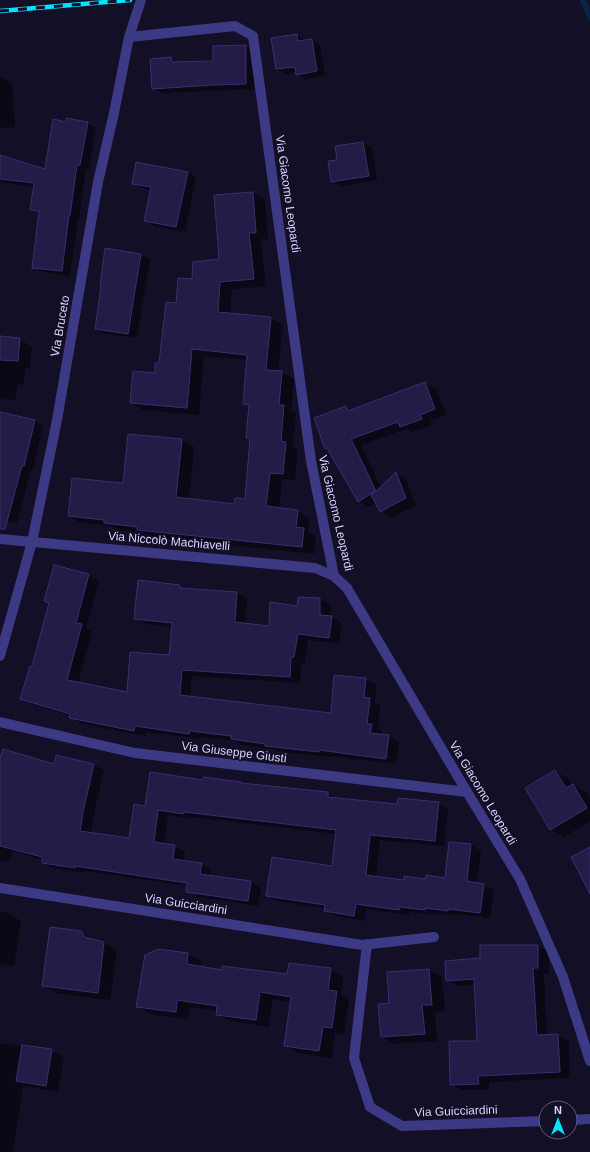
<svg xmlns="http://www.w3.org/2000/svg" width="590" height="1152" font-family="Helvetica,sans-serif">
	<style>
		.shadow { fill: #0007 }
		.lines { fill: none; stroke-linecap: round; stroke-linejoin: round }
		.stream { stroke: #0c2248; stroke-width: 6 }
		.building { fill: #241b47; stroke: #3b2d73 }
		.minor { stroke: #3d3a85; stroke-width: 10 }
		.rail-casing { stroke: #00e5ff; stroke-width: 4.5 }
		.rail { stroke: #130f26; stroke-width: 3; stroke-dasharray: 9; stroke-linecap: butt }
		.labels { text-anchor: middle; dominant-baseline: central; stroke-width: 3.5; stroke-linejoin: round; paint-order: stroke }
		.street-label { font-size: 12px; fill: #d9d4ff; stroke: #130f26 }
	</style>
	<rect width="100%" height="100%" fill="#130f26"/>
	<g class="shadow">
		<polygon points="297,35 306,41 311,40 320,45 325,76 305,79 297,74 296,72 286,74 277,69"/>
		<polygon points="245,46 254,51 254,89 162,93 153,88 171,58 179,63 214,62"/>
		<polygon points="0,76 12,83 15,127 0,128"/>
		<polygon points="67,123 88,123 96,128 89,169 86,169 79,219 78,219 70,276 42,272 33,267 40,214 31,209 34,187 0,182 0,156 46,170"/>
		<polygon points="363,143 372,148 377,180 341,186 332,181 338,161"/>
		<polygon points="188,172 196,177 185,232 154,226 145,221 151,190 142,188 133,183"/>
		<polygon points="253,193 265,200 268,239 261,240 266,286 232,289 230,314 271,318 283,325 278,372 281,372 294,379 291,411 296,413 293,447 298,450 295,480 282,479 279,509 297,511 309,518 308,532 316,536 314,554 150,537 142,532 117,530 111,526 81,523 69,516 124,484 182,440 194,447 189,500 235,505 246,500 251,439 247,437 250,407 244,404 248,360 204,356 199,415 143,410 131,403 155,374 160,364 177,304 193,280 220,260"/>
		<polygon points="141,255 150,260 137,338 105,334 96,329"/>
		<polygon points="0,338 19,339 32,347 30,368 25,368 24,385 17,384 16,400 0,399"/>
		<polygon points="425,383 436,389 446,415 430,421 432,425 412,432 406,429 361,445 381,487 396,473 406,479 416,505 392,517 381,511 377,503 369,507 359,501 329,450 326,448 346,408 352,411"/>
		<polygon points="0,418 35,421 43,426 33,470 31,470 17,523 0,519"/>
		<polygon points="89,575 99,581 86,628 92,631 78,683 128,693 170,656 173,627 145,624 135,618 180,586 185,589 237,593 247,599 245,624 270,627 298,607 320,599 331,605 331,616 342,623 339,643 308,640 305,663 301,663 300,683 192,676 190,697 331,714 366,679 376,685 375,702 380,705 378,729 382,731 381,735 389,736 399,742 396,764 329,756 329,757 277,751 273,749 242,745 236,741 200,737 200,739 146,732 145,736 80,723 70,717 70,716 32,704 21,698 33,668 50,604 45,601"/>
		<polygon points="0,762 55,765 94,765 104,770 93,818 91,833 130,839 146,807 204,781 241,783 328,793 338,799 398,805 438,803 448,809 444,846 380,840 376,877 405,881 446,879 471,845 481,851 477,883 484,885 494,890 490,918 458,914 457,916 435,913 435,915 410,912 409,915 366,909 364,921 335,916 326,910 326,909 277,901 267,895 333,868 336,834 193,817 193,819 168,815 164,844 175,846 185,852 183,862 201,864 211,870 210,876 251,882 261,888 258,906 197,897 187,891 188,886 85,871 85,873 53,868 43,863 43,860 12,851 8,862 0,860"/>
		<polygon points="555,771 568,779 572,785 573,785 586,792 590,799 590,821 564,837 551,829"/>
		<polygon points="0,912 8,913 21,921 14,966 0,964"/>
		<polygon points="81,932 94,940 104,942 117,950 110,1000 56,993 43,985"/>
		<polygon points="481,946 538,946 549,952 549,974 544,974 547,1036 558,1035 569,1042 570,1078 489,1082 489,1090 462,1090 451,1084 478,1042 475,985 458,986 447,980 481,959"/>
		<polygon points="158,950 188,954 201,961 200,967 223,971 288,975 330,969 343,977 341,995 349,1000 344,1035 335,1033 332,1058 298,1053 286,1046 292,1002 273,999 269,1027 230,1021 217,1014 217,1011 190,1007 188,1019 150,1014 137,1006"/>
		<polygon points="429,970 442,977 445,1011 435,1012 437,1041 394,1044 382,1037 390,1004 388,973"/>
		<polygon points="0,1043 51,1050 64,1057 58,1092 23,1086 13,1152 0,1152"/>
	</g>
	<g class="lines">
		<polyline class="stream" points="583,0 590,17"/>
	</g>
	<g class="building">
		<polygon points="297,34 298,41 312,39 317,71 296,75 295,67 276,69 271,38"/>
		<polygon points="246,45 246,84 214,85 152,89 150,59 171,57 172,62 213,61 213,46"/>
		<polygon points="66,118 88,122 80,165 77,165 70,215 69,215 62,271 32,268 39,211 30,210 34,183 0,179 0,155 45,169 53,119 66,122"/>
		<polygon points="363,142 369,176 331,182 328,161 337,160 335,146"/>
		<polygon points="136,162 188,172 176,227 144,221 151,187 132,184"/>
		<polygon points="253,192 256,233 249,233 254,279 220,282 218,312 271,317 266,370 282,371 279,405 284,405 281,441 286,442 283,474 270,473 266,506 298,510 296,527 304,528 302,547 137,530 137,527 104,523 104,520 68,516 72,478 123,483 128,434 182,439 176,497 234,504 235,498 245,499 250,438 246,438 249,405 243,404 247,355 192,349 187,408 130,403 133,371 155,373 155,363 159,363 166,302 176,303 178,278 192,279 193,262 219,259 214,195"/>
		<polygon points="105,248 141,254 128,334 95,329 101,286 100,286"/>
		<polygon points="0,336 20,338 18,361 0,360"/>
		<polygon points="425,382 435,409 420,415 422,419 400,427 398,422 351,439 376,491 396,472 406,498 380,512 371,495 375,491 358,502 327,448 325,449 314,418 346,406 348,411"/>
		<polygon points="0,412 35,420 24,466 22,466 5,529 0,529"/>
		<polygon points="54,565 89,574 76,623 82,624 67,680 127,692 130,652 169,655 172,623 134,619 138,580 180,585 180,588 237,592 235,622 269,626 270,602 297,606 298,597 320,598 320,615 332,616 329,638 298,634 294,657 291,657 290,677 182,670 180,695 331,713 334,675 366,678 364,697 370,698 367,724 372,724 370,733 389,735 386,759 319,750 319,752 265,746 265,744 231,739 231,736 190,731 189,734 135,726 134,731 69,718 70,714 20,699 30,666 32,666 49,603 44,601"/>
		<polygon points="3,749 54,764 56,755 94,764 83,812 80,831 129,838 134,804 145,806 150,772 203,780 203,777 241,782 241,783 328,792 328,797 397,804 398,798 439,802 435,841 370,835 366,875 404,880 404,876 425,879 426,875 445,878 449,842 471,844 467,881 484,884 480,913 448,909 448,911 425,908 425,910 400,907 399,910 356,904 354,916 324,911 325,905 266,896 272,857 332,866 336,830 184,812 183,814 158,810 154,842 175,845 173,859 202,863 200,874 251,881 248,901 186,892 187,883 75,866 75,868 42,863 42,857 0,846 0,758"/>
		<polygon points="555,770 566,788 573,784 587,808 550,830 525,788"/>
		<polygon points="590,847 590,894 571,857"/>
		<polygon points="50,927 81,931 85,937 104,942 98,993 42,986"/>
		<polygon points="480,945 538,945 538,968 533,968 537,1035 558,1034 560,1072 478,1076 479,1084 450,1085 449,1041 477,1041 474,979 446,981 445,961 480,958"/>
		<polygon points="158,949 188,953 187,964 222,970 222,966 287,974 289,963 331,968 328,990 337,991 332,1028 323,1027 319,1051 284,1046 291,997 260,992 256,1020 216,1015 217,1006 177,1000 176,1012 136,1007 145,955"/>
		<polygon points="429,969 432,1005 422,1005 425,1034 381,1037 378,1004 389,1003 387,972"/>
		<polygon points="22,1045 52,1049 46,1086 16,1081"/>
	</g>
	<g class="lines">
		<g class="minor">
			<polyline points="129,37 235,26 253,36 311,461 334,576 347,588 467,792 520,879 563,977 590,1061"/>
			<polyline points="0,539 315,568 334,576"/>
			<polyline points="0,656 32,542 57,420 98,182 114,113 129,37 141,0"/>
			<polyline points="0,722 135,753 467,792"/>
			<polyline points="0,888 362,945 434,937"/>
			<polyline points="367,944 354,1058 370,1107 402,1126 546,1121"/>
			<polyline points="570,1120 590,1119"/>
		</g>
		<defs>
			<polyline id="rail" points="0,11 130,0"/>
		</defs>
		<use href="#rail" class="rail-casing"/>
		<use href="#rail" class="rail"/>
	</g>
	<g class="labels">
		<g class="street-label">
			<text transform="translate(288 194) rotate(82)">Via Giacomo Leopardi</text>
			<text transform="translate(60 326) rotate(-80)">Via Bruceto</text>
			<text transform="translate(336 513) rotate(77)">Via Giacomo Leopardi</text>
			<text transform="translate(169 541) rotate(5)">Via Niccolò Machiavelli</text>
			<text transform="translate(234 752) rotate(7)">Via Giuseppe Giusti</text>
			<text transform="translate(483 793) rotate(59)">Via Giacomo Leopardi</text>
			<text transform="translate(186 904) rotate(9)">Via Guicciardini</text>
			<text transform="translate(456 1111) rotate(-2)">Via Guicciardini</text>
		</g>
	</g>
	<g transform="translate(558 1120)"><circle r="19" fill="#130f26" stroke="#625e7d"/>
	<path d="M0-3L7 15L0 10L-7 15Z" fill="#00e5ff"/>
	<text y="-6" font-size="11" font-weight="bold" text-anchor="middle" fill="#d9d4ff">N</text>
	</g>
</svg>
